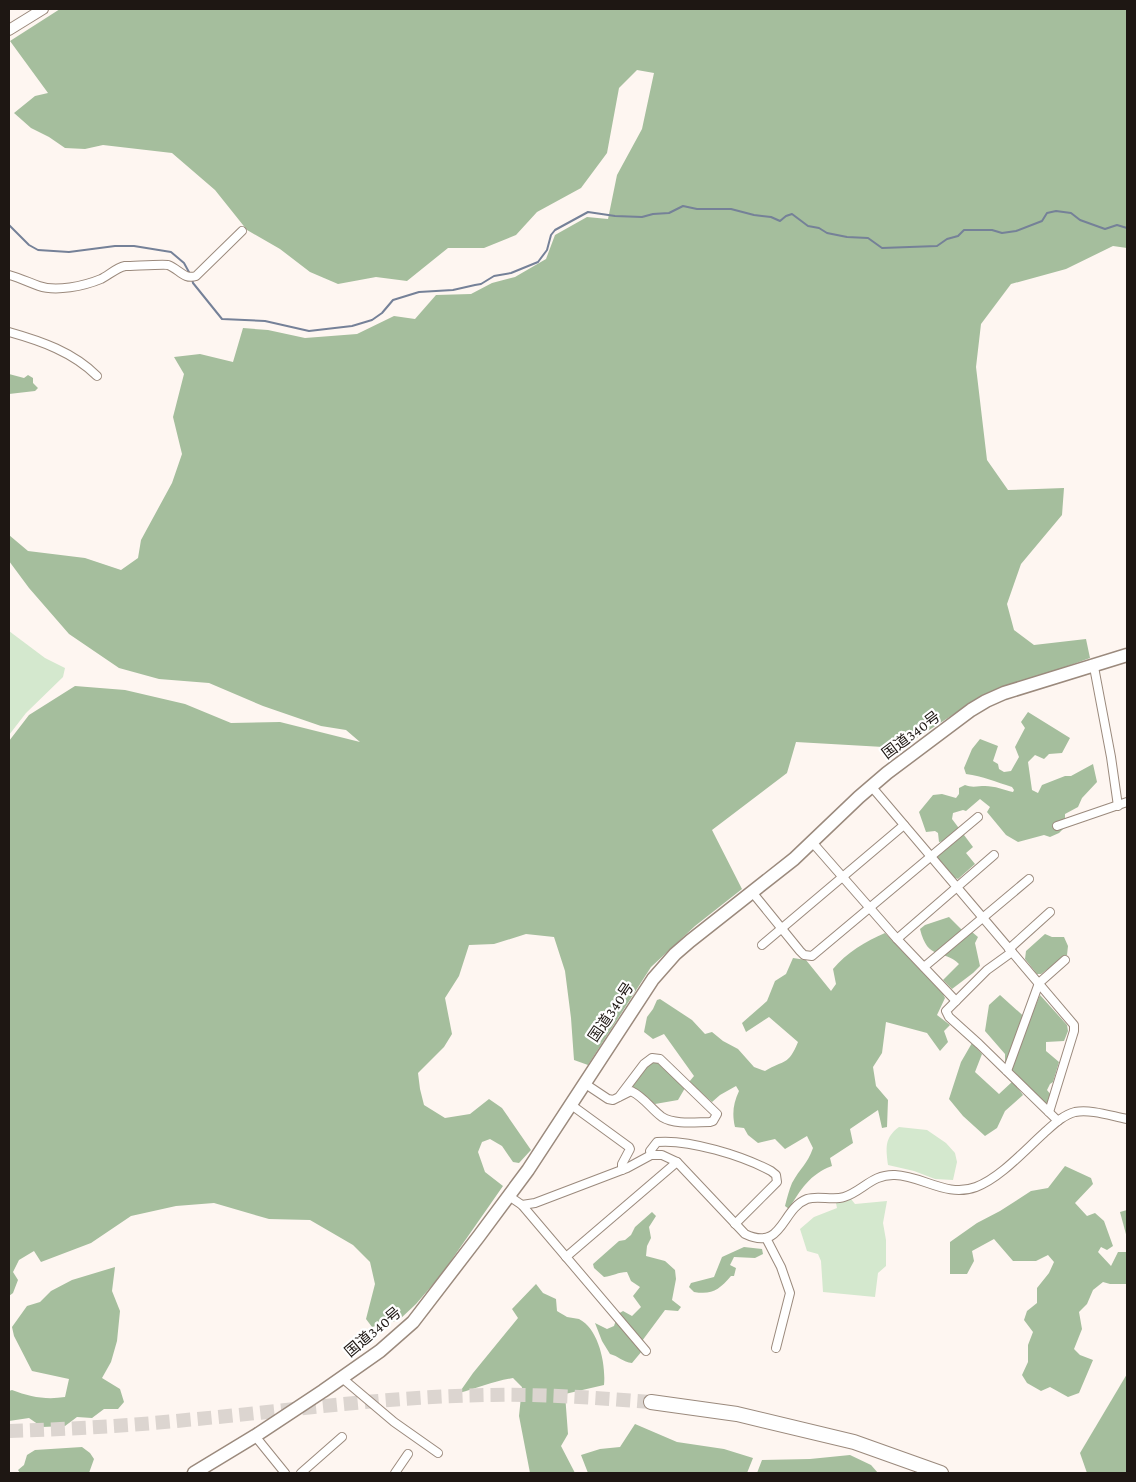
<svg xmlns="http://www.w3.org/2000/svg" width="1136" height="1482" font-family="'Crimson Pro','Noto Sans JP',serif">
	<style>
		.green { fill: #d4e8ce }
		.forest { fill: #a5be9d }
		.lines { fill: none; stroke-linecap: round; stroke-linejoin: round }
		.stream { stroke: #758198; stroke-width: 2 }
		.motorway-tunnel { stroke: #dcd5d0; stroke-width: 14; stroke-dasharray: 14 7; stroke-linecap: butt }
		.minor-casing { stroke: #9b8a7d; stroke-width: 10 }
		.secondary-casing { stroke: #9b8a7d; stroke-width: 12 }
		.trunk-casing { stroke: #9b8a7d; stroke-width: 15 }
		.motorway-casing { stroke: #9b8a7d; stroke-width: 16 }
		.minor { stroke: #fff; stroke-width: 8 }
		.secondary { stroke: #fff; stroke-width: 10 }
		.trunk { stroke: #fff; stroke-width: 12 }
		.motorway { stroke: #fff; stroke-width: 14 }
		.labels { text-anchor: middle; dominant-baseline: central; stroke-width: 4.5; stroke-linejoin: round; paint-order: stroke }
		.street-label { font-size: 15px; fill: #1e1713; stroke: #fff }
	</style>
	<rect width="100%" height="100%" fill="#fef6f1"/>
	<g class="green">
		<polygon points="9,631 45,658 65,668 63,677 26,713 9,735"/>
		<path d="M899,1127l28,3 19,13 9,10 2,9 -4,18 -18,-1 -21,-8 -26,-6c-2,-17 -4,-27 11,-38z"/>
		<polygon points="851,1199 855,1204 887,1201 883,1223 886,1240 886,1266 878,1273 875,1297 823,1292 821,1261 818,1254 807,1251 800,1229 814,1217 837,1208 836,1203"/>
	</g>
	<g class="forest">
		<polygon points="60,9 1127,9 1127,248 1113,246 1066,269 1011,284 981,324 976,367 987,460 1008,490 1064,488 1062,515 1021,564 1007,604 1014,630 1034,645 1086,639 1090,658 979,698 901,748 796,742 787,773 712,830 742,889 695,926 651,967 588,1065 574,1060 571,1018 565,971 554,937 526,934 494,944 469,945 459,976 445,998 452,1034 444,1047 418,1073 420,1089 424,1105 445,1118 470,1114 489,1099 502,1108 531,1150 519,1163 513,1162 502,1146 490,1139 482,1142 478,1152 485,1172 503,1186 441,1275 416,1304 399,1320 372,1327 366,1319 375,1284 370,1262 353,1245 310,1220 269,1219 214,1203 176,1206 131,1216 91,1243 41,1262 34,1251 19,1260 13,1272 18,1280 13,1293 9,1296 9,741 29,715 75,686 125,690 185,704 231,723 280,722 360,742 346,730 321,726 263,706 209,683 159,679 119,668 69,634 29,588 9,561 9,535 28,551 85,558 121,570 138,558 141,540 172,483 182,454 173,417 184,374 174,357 200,354 233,362 243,328 268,330 305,338 357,334 394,316 415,319 436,295 471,294 492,283 515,277 546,259 555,235 587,217 608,219 617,175 642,129 654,73 637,70 619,88 607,153 581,188 537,212 516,235 484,248 448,248 407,281 376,277 338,284 310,272 280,249 247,230 215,190 172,153 103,145 85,149 65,148 49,137 31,128 14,113 35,96 48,93 10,41"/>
		<polygon points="9,374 24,378 28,375 33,378 33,383 38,388 35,391 9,394"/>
		<path d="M1028,712l42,26 -8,15 -13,1 -5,5 -9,-4 -7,7 4,28 6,3 4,-8 23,-9h6l22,-12 4,18 -15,16 -4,9 -13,7v13l-6,6 -9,4 -6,-2 -26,7 -12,-7 -19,-23 3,-5 -10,-8 -14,12 -3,-1 -10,3 -1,6 21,28 -7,6 9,11 -17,15 -5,-2 -16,-20 7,-16 -5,1 -1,-9 -3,-2 -9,1 -7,-20 14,-17 9,-1 14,4 3,-4v-6l6,-3c7,3 13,1 20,1 10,0 19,4 28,6l1,-2 -2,-3c-16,-5 -29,-11 -46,-13l-2,-6 8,-19 8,-10 18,7 -5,15 5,3 1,5 5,3 7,-1 8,-14 -4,-10 10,-19 -4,-6z"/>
		<path d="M949,917l18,18 5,-3 6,5 -3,6 5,23 -7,7 -21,16 -9,-9 16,-16c-16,-16 -31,-2 -39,-35l5,-4z"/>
		<path d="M885,933l58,61 2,4 -8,17 13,10 -6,6 4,11 -8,9 -13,-18 -41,-11 -4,31 -9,14 3,19 12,14 -1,27 -5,1 -4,-18 -28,19 3,14 -23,15 2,8c-22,8 -32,24 -43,43l-4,-3c2,-8 4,-16 7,-23 8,-15 15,-18 21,-35l-6,-12 -22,13 -10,-10 -17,4 -10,-8 -4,-7 -9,-1c-3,-13 -2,-23 4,-36l-3,-5 -16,9 -8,7 -23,-20 5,-6 -30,-42 -11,5 -9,-7 3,-15 6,-8 4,-9 3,-1 32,21 13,14 7,-2 11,9 15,8 16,18 11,4c20,-12 23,-5 33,-29l-29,-25 -23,15 -4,-9 25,-22 8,-20 11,-7 7,-16 13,2 25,31 5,-7 -3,-15c13,-16 33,-28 52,-36z"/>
		<polygon points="1045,934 1052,937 1064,937 1068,946 1067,955 1041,974 1037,974 1025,959 1026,951"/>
		<polygon points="1000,995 1029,1021 1040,995 1067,1025 1068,1031 1064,1041 1046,1042 1046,1051 1059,1062 1053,1082 1050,1084 1047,1090 1051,1095 1048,1104 1044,1104 1005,1062 1005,1054 985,1031 989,1005"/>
		<polygon points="972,1043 982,1054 975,1072 999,1094 1013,1081 1023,1095 1005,1111 997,1128 985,1136 963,1116 949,1099 961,1062"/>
		<polygon points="654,1061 660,1063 685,1088 678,1100 655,1104 633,1087 633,1085 647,1066"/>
		<polygon points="1065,1166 1091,1178 1093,1184 1075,1203 1087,1216 1095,1213 1104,1221 1113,1246 1107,1250 1101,1247 1098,1252 1111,1266 1118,1252 1127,1252 1127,1284 1110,1284 1103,1282 1093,1290 1087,1304 1079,1312 1082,1329 1074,1349 1080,1355 1093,1360 1079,1393 1068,1397 1050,1387 1041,1391 1027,1383 1022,1375 1028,1362 1028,1345 1033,1332 1024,1320 1027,1311 1037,1303 1037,1288 1049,1273 1054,1262 1048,1255 1036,1261 1013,1261 994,1239 972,1251 974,1261 967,1274 950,1274 950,1242 977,1223 1000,1211 1031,1191 1048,1188"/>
		<polygon points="1127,1210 1127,1238 1120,1212"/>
		<path d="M652,1212l4,4 -7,11 2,11 -4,8 -1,10 19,5 10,9 1,9 -4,21 9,7 -3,4 -13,-1 -23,31v10l-10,12c-9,-1 -14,-7 -22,-9l-8,-13 -7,-18 12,6 7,-3 4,-12 5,-3 9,5 9,-9 -8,-11 7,-9 -9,-6 -4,-9c-9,0 -14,4 -23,5l-10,-9 -1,-4 26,-23 6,-1 6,-5 4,-8z"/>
		<path d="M744,1247l18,2 1,5 -8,4 -21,-1 -4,8 6,3 -2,8h-3c-12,14 -19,19 -37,16l-5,-5 2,-4 23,-6 8,-20z"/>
		<path d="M115,1267l-3,24 8,20 -3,30 -6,21 -9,16 18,11 4,13 -6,7h-14l-12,9 -15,-1 -12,9 -23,1 -13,-9 -20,3v-30l3,-1c18,7 34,10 53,7l4,-18 -37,-8 -18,-35 -2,-9 15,-21 13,-4 11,-11 21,-11z"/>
		<path d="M536,1284l7,9 13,6 1,12c3,2 7,4 10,6 4,1 8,1 12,2 20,10 27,46 25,66l-39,9 3,40 -7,12 14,27h-45l-11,-57 3,-29 -9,-9c-19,3 -36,10 -54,15l14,-20 45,-55 -6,-9z"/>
		<polygon points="1127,1374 1127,1473 1087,1473 1080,1453"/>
		<polygon points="635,1424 677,1442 724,1449 753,1458 747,1473 588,1473 581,1455 600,1449 620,1447"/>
		<polygon points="82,1447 90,1453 94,1459 89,1473 20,1473 18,1470 24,1465 27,1455 35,1450"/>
		<polygon points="850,1455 871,1465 878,1473 757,1473 762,1460 810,1459"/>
	</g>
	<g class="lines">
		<g class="stream">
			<polyline points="9,225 29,245 38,250 69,252 115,246 134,246 171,252 184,263 190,274"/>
			<polyline points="192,279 193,283 222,319 265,321 309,331 352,326 372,320 382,313 393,300 419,292 453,290 475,285 481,284 494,276 511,273 538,262 547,250 551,235 555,230 588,212 615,216 642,217 653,214 669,213 683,206 697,209 731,209 754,215 771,217 780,221 786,216 792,214 808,226 819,228 827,233 847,237 868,238 882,248 937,246 947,239 958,236 964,230 992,230 1002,233 1016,231 1042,221 1047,213 1056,211 1071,213 1080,220 1105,229 1117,225 1127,228"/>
		</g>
		<path class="motorway-tunnel" d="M9,1431c59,-2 118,-5 177,-11 102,-9 204,-24 306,-25 53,-1 106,3 159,7"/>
		<defs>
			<g id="minor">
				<path d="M9,275c11,3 19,7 30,11 17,6 45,0 62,-7 8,-4 15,-11 24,-13 8,0 39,-2 43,-1 11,4 16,15 28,11l46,-45"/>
				<path d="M9,332c32,9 64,20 88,44"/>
				<polyline points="1094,667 1111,757 1118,806"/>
				<polyline points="871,786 1074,1025 1074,1031 1049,1112"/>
				<polyline points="1057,826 1127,802"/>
				<polyline points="812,842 897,939 956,1001"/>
				<polyline points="752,892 800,951 804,955 812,956 978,817"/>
				<polyline points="897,939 994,855"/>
				<polyline points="762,945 904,825"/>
				<polyline points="1009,949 1050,912"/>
				<polyline points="1012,952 987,970 946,1011 949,1017 979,1044 1058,1121"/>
				<polyline points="924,967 1029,879"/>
				<polyline points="1007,1071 1039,983 1065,960"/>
				<path d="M584,1083l24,16 5,1 18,-9c13,6 20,18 31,26 13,8 34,5 48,5l3,-1 4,-7 -57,-55 -8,-1 -8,6 -25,33"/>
				<polyline points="570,1104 629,1147 630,1149 622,1164 622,1170"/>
				<path d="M651,1155l-1,-4 7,-9c32,-3 86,14 114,29l5,4 1,7 -42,42"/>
				<polyline points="509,1196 522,1205 646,1351"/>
				<path d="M522,1205l13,-2 92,-35 24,-13h11l15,7 68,72c38,18 36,-25 62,-35 12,-4 25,2 37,-2 19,-6 28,-23 51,-22 28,1 52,23 81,12 24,-9 48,-36 68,-54 9,-8 19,-18 31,-21 16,-3 36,4 52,7"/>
				<polyline points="766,1238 781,1267 790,1293 776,1348"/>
				<polyline points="566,1257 677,1162"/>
				<polyline points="342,1378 394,1422 438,1453"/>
				<polyline points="255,1436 285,1473"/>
				<polyline points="301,1473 342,1437"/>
				<polyline points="395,1473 408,1454"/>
			</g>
			<polyline id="secondary" points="9,30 43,9"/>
			<polyline id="trunk" points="194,1473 255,1436 323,1391 380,1351 413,1322 479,1236 528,1170 653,979 675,954 690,941 794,859 859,797 887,773 971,710 986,701 1004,693 1127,655"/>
			<polyline id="motorway" points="651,1402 737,1414 854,1442 941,1473"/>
		</defs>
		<use href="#minor" class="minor-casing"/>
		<use href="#secondary" class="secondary-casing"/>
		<use href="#trunk" class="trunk-casing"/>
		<use href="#motorway" class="motorway-casing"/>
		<use href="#minor" class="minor"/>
		<use href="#secondary" class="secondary"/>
		<use href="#trunk" class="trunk"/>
		<use href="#motorway" class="motorway"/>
	</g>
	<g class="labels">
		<g class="street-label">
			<text transform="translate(911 735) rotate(-37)">国道340号</text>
			<text transform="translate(611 1012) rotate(-56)">国道340号</text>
			<text transform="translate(373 1332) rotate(-40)">国道340号</text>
		</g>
	</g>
	<rect width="1136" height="1482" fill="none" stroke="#1e1713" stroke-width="20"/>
</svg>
